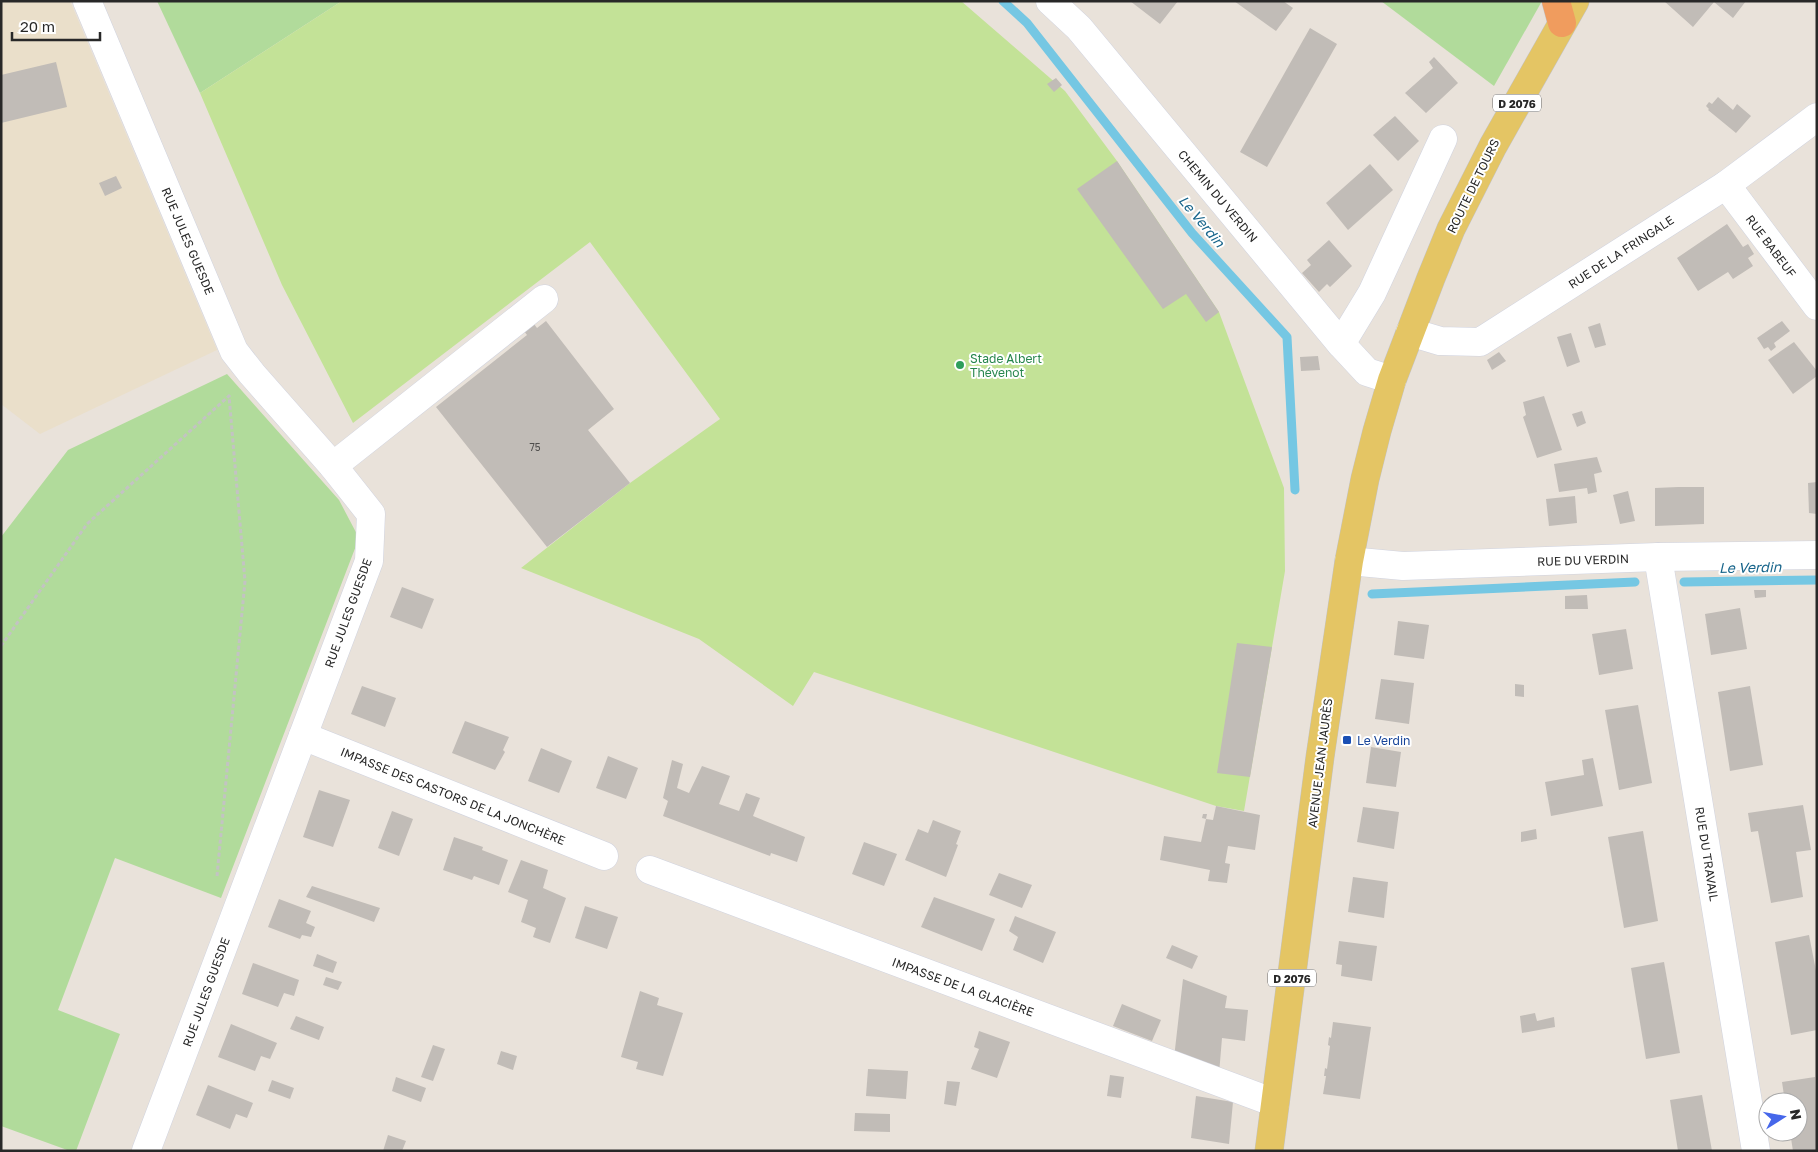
<svg xmlns="http://www.w3.org/2000/svg" width="1818" height="1152" font-family="'Golos Text',sans-serif">
	<style>
		.education { fill: #eadfca }
		.green { fill: #b1db9b }
		.pitch { fill: #c3e297 }
		.lines { fill: none; stroke-linecap: round; stroke-linejoin: round }
		.stream { stroke: #75c7e3; stroke-width: 9 }
		.building { fill: #c1bcb7 }
		.minor-casing { stroke: #d0d3df; stroke-width: 29 }
		.major-casing { stroke: #c3c3c3; stroke-width: 29 }
		.highway-casing { stroke: #c3c3c3; stroke-width: 29 }
		.path { stroke: #c3c3c3; stroke-width: 3; stroke-dasharray: 4 2.5; stroke-linecap: butt }
		.minor { stroke: #fff; stroke-width: 28 }
		.major { stroke: #e4c564; stroke-width: 28 }
		.highway { stroke: #f09c5e; stroke-width: 28 }
		.leisure-dot { fill: #2e9e5b; stroke: #fff; stroke-width: 2 }
		.transit-dot { fill: #1a4fb4; stroke: #fff; stroke-width: 2 }
		.labels { text-anchor: middle; dominant-baseline: central; stroke-width: 4; stroke-linejoin: round; paint-order: stroke }
		.number-label { font-size: 10px; fill: #4e4d4c }
		.shield { fill: #fff; stroke: #686868; stroke-width: 1 }
		.shield-label { font-size: 11px; font-weight: bold; fill: #282828 }
		.street-label { font-size: 12px; fill: #282828; stroke: #fff }
		.leisure-label { font-size: 12px; fill: #27864d; stroke: #fff; text-anchor: start }
		.transit-label { font-size: 12px; fill: #164399; stroke: #fff; text-anchor: start }
		.water-label { font-size: 14px; font-style: italic; fill: #18658b; stroke: #fff }
	</style>
	<rect width="100%" height="100%" fill="#e9e2da"/>
	<polygon class="education" points="1,1 70,1 217,350 40,434 1,404"/>
	<g class="green">
		<polygon points="157,1 342,1 200,93"/>
		<polygon points="1381,1 1542,1 1494,86"/>
		<polygon points="227,374 339,500 359,538 221,898 115,858 58,1010 120,1034 76,1151 70,1151 1,1126 1,537 68,450"/>
	</g>
	<polygon class="pitch" points="342,1 961,1 1065,91 1117,161 1219,312 1284,488 1285,571 1244,811 1216,806 814,672 793,706 699,639 521,568 630,483 720,419 590,242 353,423 282,285 200,93"/>
	<g class="lines">
		<g class="stream">
			<polyline points="1003,1 1027,23 1192,233 1287,337 1295,490"/>
			<polyline points="1684,582 1817,580"/>
			<polyline points="1372,594 1635,582"/>
		</g>
	</g>
	<g class="building">
		<polygon points="1130,1 1178,1 1160,24"/>
		<polygon points="1234,1 1283,1 1293,8 1276,31"/>
		<polygon points="1664,1 1746,1 1733,18 1714,2 1693,27"/>
		<polygon points="1310,28 1337,44 1267,167 1240,152"/>
		<polygon points="1434,57 1458,83 1426,113 1405,93 1433,68 1429,62"/>
		<polygon points="56,62 67,107 1,123 1,75"/>
		<polygon points="1056,78 1062,85 1054,92 1047,84"/>
		<polygon points="1718,97 1733,110 1737,104 1751,116 1736,133 1708,110 1709,109 1706,106 1709,102 1712,104"/>
		<polygon points="1395,116 1419,141 1398,161 1373,135"/>
		<polygon points="1117,161 1219,312 1206,322 1186,294 1163,309 1077,189"/>
		<polygon points="1370,164 1393,190 1348,230 1326,203"/>
		<polygon points="116,176 122,188 105,196 99,183"/>
		<polygon points="1727,224 1743,247 1748,244 1754,254 1748,258 1753,266 1733,279 1728,272 1698,291 1677,258"/>
		<polygon points="1329,240 1352,266 1330,287 1327,284 1319,292 1302,273 1311,265 1307,260"/>
		<polygon points="546,321 614,409 588,430 630,483 547,547 436,407 527,335 524,331 534,324 537,328"/>
		<polygon points="1782,321 1790,331 1774,343 1776,347 1771,351 1768,347 1764,349 1757,338"/>
		<polygon points="1600,323 1606,345 1595,348 1588,327"/>
		<polygon points="1571,333 1580,362 1567,367 1557,337"/>
		<polygon points="1794,342 1817,371 1817,376 1793,394 1768,360"/>
		<polygon points="1499,352 1506,361 1492,370 1487,360"/>
		<polygon points="1318,356 1320,370 1301,371 1300,357"/>
		<polygon points="1544,396 1562,450 1537,458 1523,417 1526,415 1523,402"/>
		<polygon points="1582,411 1586,423 1577,427 1572,414"/>
		<polygon points="1597,457 1602,472 1594,474 1597,492 1588,494 1587,488 1559,492 1554,464"/>
		<polygon points="1817,482 1817,514 1809,513 1808,483"/>
		<polygon points="1678,487 1704,487 1704,524 1655,526 1655,488"/>
		<polygon points="1628,491 1635,521 1620,524 1613,495"/>
		<polygon points="1575,496 1577,523 1549,526 1546,499"/>
		<polygon points="402,587 434,599 422,629 390,617"/>
		<polygon points="1754,590 1766,590 1766,597 1755,598"/>
		<polygon points="1587,595 1588,609 1565,609 1565,596"/>
		<polygon points="1740,608 1747,649 1711,655 1705,614"/>
		<polygon points="1398,621 1429,625 1424,659 1394,655"/>
		<polygon points="1626,629 1633,669 1599,675 1592,634"/>
		<polygon points="1237,643 1272,647 1250,777 1217,773"/>
		<polygon points="1381,679 1414,683 1409,724 1375,719"/>
		<polygon points="1515,684 1524,685 1524,697 1515,696"/>
		<polygon points="362,686 396,698 385,727 351,714"/>
		<polygon points="1750,686 1763,765 1730,771 1718,692"/>
		<polygon points="1638,705 1652,783 1619,790 1605,710"/>
		<polygon points="465,721 509,737 503,750 505,752 495,770 452,753"/>
		<polygon points="1371,747 1401,752 1396,787 1366,783"/>
		<polygon points="541,748 572,761 559,793 528,781"/>
		<polygon points="608,756 638,768 626,799 596,788"/>
		<polygon points="1593,758 1603,806 1551,816 1545,782 1584,775 1582,760"/>
		<polygon points="672,760 683,764 677,788 689,793 702,766 730,776 719,804 739,811 746,793 760,798 753,816 805,837 797,862 771,853 770,856 663,816 668,801 663,798"/>
		<polygon points="319,790 350,800 333,847 303,837"/>
		<polygon points="1803,805 1811,850 1796,852 1803,897 1771,903 1758,831 1751,832 1748,813"/>
		<polygon points="1216,806 1260,815 1255,850 1228,846 1225,863 1230,864 1227,883 1208,881 1210,870 1160,860 1164,836 1201,842 1206,819 1202,818 1203,814 1207,814 1206,819 1213,820"/>
		<polygon points="1363,807 1399,812 1394,849 1357,842"/>
		<polygon points="392,811 413,819 399,856 378,848"/>
		<polygon points="933,820 961,831 956,844 958,845 946,877 905,860 918,829 928,833"/>
		<polygon points="1536,829 1537,839 1521,842 1521,832"/>
		<polygon points="1643,831 1658,921 1624,928 1608,837"/>
		<polygon points="454,837 483,847 482,850 508,860 499,885 474,876 472,880 443,870"/>
		<polygon points="864,842 897,854 884,886 852,874"/>
		<polygon points="521,860 548,870 543,888 566,898 550,943 533,937 536,928 521,922 528,900 508,892"/>
		<polygon points="999,873 1032,885 1022,908 989,895"/>
		<polygon points="1353,877 1388,882 1384,918 1348,912"/>
		<polygon points="312,886 380,908 374,922 306,897"/>
		<polygon points="934,897 995,919 982,951 921,927"/>
		<polygon points="279,899 311,911 306,923 315,927 311,937 302,935 300,939 268,927"/>
		<polygon points="585,906 618,917 607,949 575,938"/>
		<polygon points="1015,916 1056,932 1043,963 1013,950 1018,937 1009,931"/>
		<polygon points="1809,935 1817,976 1817,1030 1791,1035 1775,942"/>
		<polygon points="1339,941 1377,946 1372,981 1341,976 1342,965 1336,964"/>
		<polygon points="1172,945 1198,956 1192,969 1166,958"/>
		<polygon points="317,954 337,962 333,973 313,966"/>
		<polygon points="1664,962 1680,1053 1646,1059 1631,968"/>
		<polygon points="253,963 299,980 294,996 284,993 278,1007 242,994"/>
		<polygon points="326,977 342,982 338,990 323,985"/>
		<polygon points="1183,979 1227,996 1225,1008 1248,1010 1245,1041 1222,1038 1219,1074 1174,1058"/>
		<polygon points="640,991 659,998 657,1005 683,1013 663,1076 636,1069 638,1062 621,1057"/>
		<polygon points="1122,1004 1161,1020 1152,1041 1113,1026"/>
		<polygon points="1535,1013 1537,1021 1554,1017 1555,1027 1522,1033 1520,1016"/>
		<polygon points="296,1016 324,1027 319,1040 290,1029"/>
		<polygon points="1333,1022 1371,1027 1360,1099 1323,1094 1326,1076 1324,1076 1325,1068 1327,1069 1330,1046 1328,1045 1329,1037 1331,1038"/>
		<polygon points="231,1024 277,1043 270,1059 261,1056 255,1071 218,1057"/>
		<polygon points="979,1031 1010,1042 997,1078 971,1069 979,1049 974,1047"/>
		<polygon points="433,1045 445,1049 433,1081 421,1077"/>
		<polygon points="501,1051 517,1056 513,1070 497,1064"/>
		<polygon points="868,1069 908,1071 906,1099 866,1096"/>
		<polygon points="1110,1075 1124,1077 1121,1098 1107,1096"/>
		<polygon points="396,1077 426,1088 421,1102 392,1091"/>
		<polygon points="1815,1077 1817,1151 1793,1151 1790,1132 1798,1132 1798,1102 1785,1102 1782,1082"/>
		<polygon points="272,1080 294,1088 290,1099 268,1091"/>
		<polygon points="947,1081 960,1082 956,1106 944,1104"/>
		<polygon points="208,1085 253,1103 247,1118 236,1114 230,1129 196,1115"/>
		<polygon points="1702,1095 1712,1151 1678,1151 1670,1100"/>
		<polygon points="1196,1096 1233,1102 1229,1144 1191,1138"/>
		<polygon points="855,1113 890,1114 890,1132 854,1131"/>
		<polygon points="388,1135 406,1141 402,1151 383,1151"/>
	</g>
	<g class="lines">
		<defs>
			<g id="minor">
				<polyline points="87,1 234,351 252,374 333,466 371,514 369,561 146,1151"/>
				<polyline points="1050,1 1079,28 1341,344 1367,372 1392,380"/>
				<polyline points="1726,185 1817,306"/>
				<polyline points="1410,332 1440,341 1480,342 1726,185 1817,117"/>
				<polyline points="1341,344 1372,293 1443,139"/>
				<polyline points="333,466 544,299"/>
				<polyline points="1658,557 1756,1151"/>
				<polyline points="1349,561 1403,566 1658,557 1817,555"/>
				<polyline points="303,736 604,856"/>
				<polyline points="650,870 1275,1103"/>
			</g>
			<polyline id="major" points="1269,1151 1320,757 1349,561 1365,479 1377,431 1392,380 1431,278 1451,229 1493,146 1575,1"/>
			<polyline id="highway" points="1556,1 1562,23"/>
		</defs>
		<use href="#minor" class="minor-casing"/>
		<use href="#major" class="major-casing"/>
		<use href="#highway" class="highway-casing"/>
		<g class="path">
			<polyline points="1,646 87,524 230,395"/>
			<polyline points="217,876 245,581 229,396"/>
		</g>
		<use href="#minor" class="minor"/>
		<use href="#major" class="major"/>
		<use href="#highway" class="highway"/>
	</g>
	<circle class="leisure-dot" cx="960" cy="365" r="5"/>
	<rect class="transit-dot" x="1342" y="735" width="10" height="10" rx="2.5"/>
	<g class="labels">
		<g class="number-label">
			<text x="535" y="447">75</text>
		</g>
		<g class="shield">
			<rect x="1493" y="94.5" width="48" height="17" rx="4"/>
			<rect x="1268" y="969.5" width="48" height="17" rx="4"/>
		</g>
		<g class="shield-label">
			<text x="1517" y="103">D 2076</text>
			<text x="1292" y="978">D 2076</text>
		</g>
		<g class="street-label">
			<text transform="translate(1473 186) rotate(-64)">ROUTE DE TOURS</text>
			<text transform="translate(1218 196) rotate(50)">CHEMIN DU VERDIN</text>
			<text transform="translate(188 241) rotate(67)">RUE JULES GUESDE</text>
			<text transform="translate(1771 246) rotate(53)">RUE BABEUF</text>
			<text transform="translate(1621 252) rotate(-33)">RUE DE LA FRINGALE</text>
			<text transform="translate(1583 560) rotate(-2)">RUE DU VERDIN</text>
			<text transform="translate(348 613) rotate(-70)">RUE JULES GUESDE</text>
			<text transform="translate(1320 763) rotate(-83)">AVENUE JEAN JAURÈS</text>
			<text transform="translate(453 796) rotate(22)">IMPASSE DES CASTORS DE LA JONCHÈRE</text>
			<text transform="translate(1707 854) rotate(81)">RUE DU TRAVAIL</text>
			<text transform="translate(963 987) rotate(20)">IMPASSE DE LA GLACIÈRE</text>
			<text transform="translate(206 992) rotate(-70)">RUE JULES GUESDE</text>
		</g>
		<g class="leisure-label">
			<text x="970" y="358">Stade Albert<tspan x="970" dy="14">Thévenot</tspan></text>
		</g>
		<g class="transit-label">
			<text x="1357" y="740">Le Verdin</text>
		</g>
		<g class="water-label">
			<text transform="translate(1202 221) rotate(50)">Le Verdin</text>
			<text transform="translate(1750 567) rotate(-1)">Le Verdin</text>
		</g>
	</g>
	<rect width="1818" height="1152" fill="none" stroke="#282828" stroke-width="5"/>
	<g transform="translate(1783 1117) rotate(79)"><circle r="24" fill="#ffffff" stroke="#a9a9a9"/>
	<path d="M0-4L9 19L0 12L-9 19Z" fill="#4667ea"/>
	<text y="-8" font-size="14" font-weight="bold" text-anchor="middle" fill="#282828">N</text>
	</g>
	<path d="M12 32v8h88v-8" fill="none" stroke="#282828" stroke-width="2.5"/>
	<text x="20" y="32" font-size="15" fill="#282828" stroke="#ffffff" stroke-width="4" paint-order="stroke">20 m</text>
</svg>
